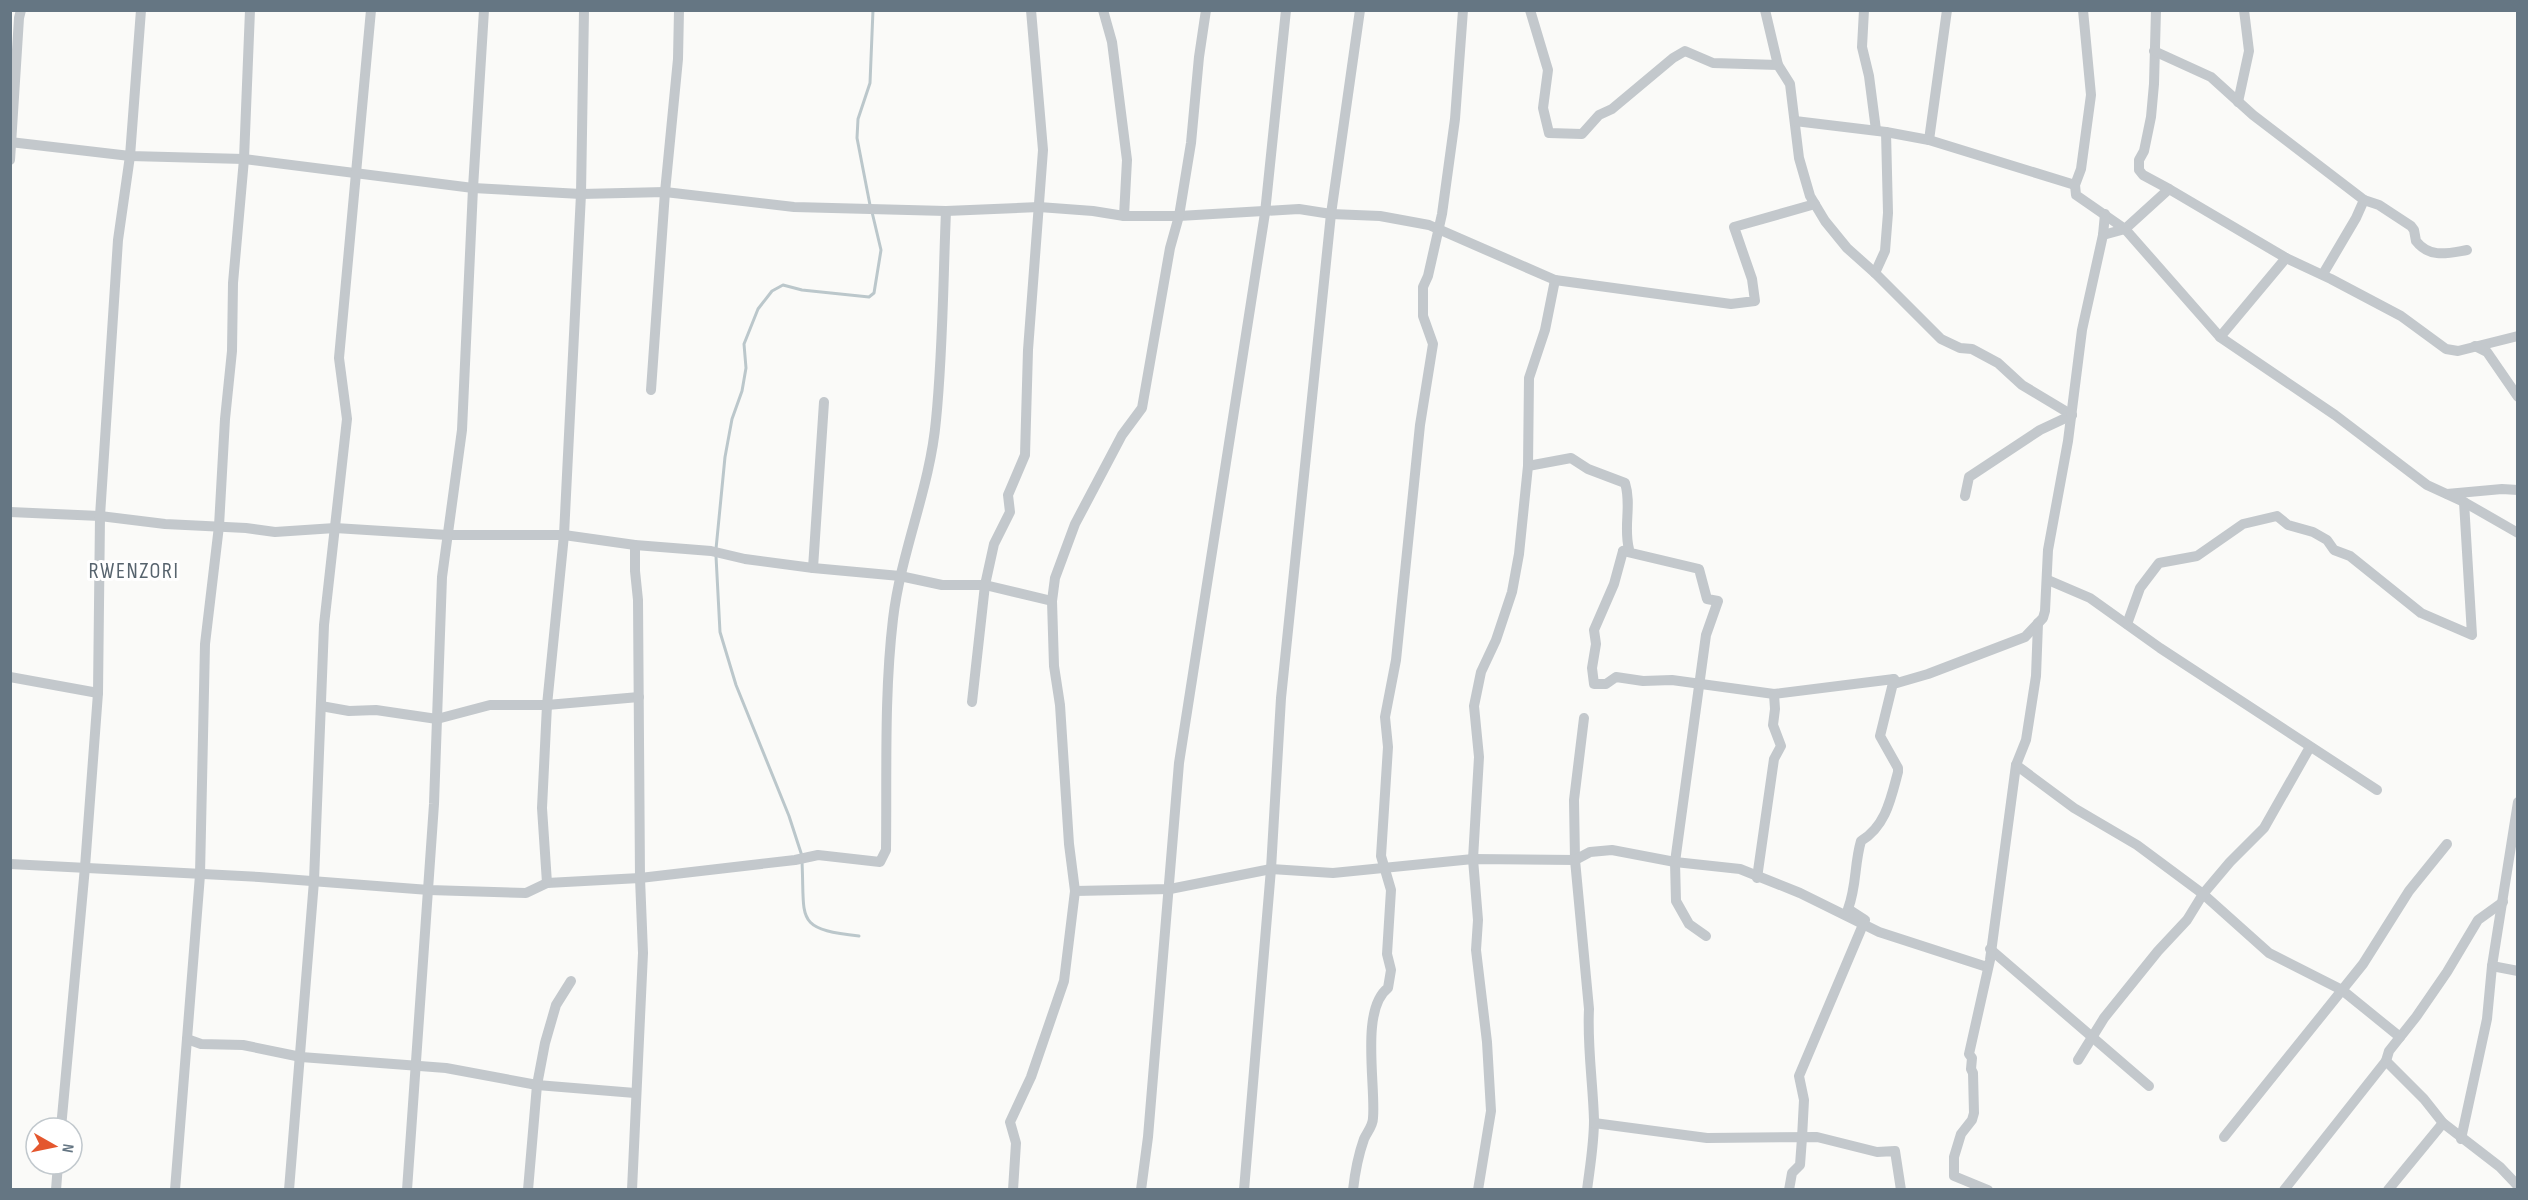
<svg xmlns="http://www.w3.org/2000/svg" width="2528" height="1200" font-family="'Sofia Sans Condensed',sans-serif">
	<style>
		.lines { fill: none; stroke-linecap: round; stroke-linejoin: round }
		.stream { stroke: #bbc7cb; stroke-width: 3 }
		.minor { stroke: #c3c8cc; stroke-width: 10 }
		.labels { text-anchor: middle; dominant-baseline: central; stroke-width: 6; stroke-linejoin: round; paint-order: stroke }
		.quarter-label { font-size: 22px; letter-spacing: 1.5px; fill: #57646e; stroke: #fff }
	</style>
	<rect width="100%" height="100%" fill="#fafaf8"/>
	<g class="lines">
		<g class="stream">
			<polyline points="10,11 11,10"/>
			<polyline points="870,205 857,138 858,119 870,83 873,10"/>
			<polyline points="716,549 725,457 732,419 742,391 746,368 744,344 758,309 772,291 783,285 802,290 869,297 874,293 881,250 872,212"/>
			<polyline points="716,556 720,632 736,685 789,816 802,856"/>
			<path d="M802,862c3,58 -8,67 57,74"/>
		</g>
		<g class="minor">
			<polyline points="1103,10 1112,42 1127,160 1124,216"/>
			<polyline points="1530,10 1548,70 1543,108 1549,133 1582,134 1599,115 1612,109 1673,58 1685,51 1713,63 1778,65"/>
			<polyline points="1765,10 1778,65 1790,84 1799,158 1810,196 1825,221 1847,248 1875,273 1941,339 1960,348 1972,349 1998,363 2022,385 2072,415"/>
			<polyline points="1864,10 1862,47 1869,76 1876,130"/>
			<polyline points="2083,10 2091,95 2081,169 2075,185 2076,195 2125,229 2220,337 2335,415 2427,485 2464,502 2518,533"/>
			<polyline points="2156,10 2154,84 2151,117 2144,151 2139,160 2139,170 2143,175 2169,189 2286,258 2331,279 2401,316 2446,349 2458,351 2518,336"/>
			<polyline points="2154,51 2211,77 2253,115 2364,200 2356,218 2323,274"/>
			<polyline points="2238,102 2249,51 2244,10"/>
			<polyline points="1795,121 1886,132 1929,140 2075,185"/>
			<polyline points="1929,140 1947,10"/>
			<polyline points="10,142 130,156 244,159 473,188 581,194 665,192 794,207 946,211 1039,207 1093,211 1124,216 1179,216 1299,209 1331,214 1380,216 1429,225 1555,280 1731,304 1755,301 1752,279 1734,227 1815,204"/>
			<polyline points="10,160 19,18 21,10"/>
			<path d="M2364,200l15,5 32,21 3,4 2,11c14,18 33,12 51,9"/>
			<polyline points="2103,235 2125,229 2169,189"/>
			<polyline points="1875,273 1885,251 1888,213 1886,132"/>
			<polyline points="2220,337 2286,258"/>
			<polyline points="2475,346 2487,352 2518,397"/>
			<polyline points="651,390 665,192 678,59 679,10"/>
			<path d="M1528,466l43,-8 17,11 37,14c7,22 -2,44 4,66l-6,2 76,18 8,30 11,2 -12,34 -31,227 1,39 13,23 17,12"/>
			<polyline points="2447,494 2502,489 2518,490"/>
			<polyline points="1965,496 1969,477 2040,430 2072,415"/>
			<polyline points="10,512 100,516 165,524 246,528 275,532 335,528 447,535 564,535 635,545 711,551 745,559 813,568 900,576 942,585 985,585 1052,601"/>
			<polyline points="1623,551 1614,584 1594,630 1596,644 1592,668 1594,684 1606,684 1616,677 1643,681 1672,680 1774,694 1894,679 1897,683 1928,674 2025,637 2043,618 2045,611 2048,550 2068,441 2082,330 2103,235 2105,214"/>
			<polyline points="813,568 824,402"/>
			<polyline points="2048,580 2090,598 2160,648 2377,790"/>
			<polyline points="2127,624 2140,588 2159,563 2197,556 2243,524 2277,516 2288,525 2313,532 2327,540 2334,550 2350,556 2421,613 2472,635 2464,502"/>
			<polyline points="10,677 98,693"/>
			<polyline points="972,702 985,585 994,544 1010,512 1008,495 1025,455 1028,350 1043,150 1031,10"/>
			<polyline points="321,706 349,711 376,710 437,719 490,705 547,705 639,697"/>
			<path d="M1584,718l-10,82 1,60 14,149c-2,37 4,74 5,111 0,24 -4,46 -7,70"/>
			<polyline points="2016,765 2074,808 2137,845 2203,894 2269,953 2342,990 2400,1037"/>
			<path d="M10,864l249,13 170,13 97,3 21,-10 93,-5 155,-18 23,-5 62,7 6,-12c1,-76 -2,-155 7,-231 8,-68 37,-131 43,-199 7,-69 7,-139 10,-209"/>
			<polyline points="1757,878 1774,759 1781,746 1773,725 1775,709 1774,694"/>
			<polyline points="547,883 542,808 547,705 564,535 581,194 584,10"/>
			<polyline points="1075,891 1170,889 1271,869 1333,873 1473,859 1575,860 1590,852 1612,850 1675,862 1740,869 1800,893 1879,932 1987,967"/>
			<polyline points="1990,949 2149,1086"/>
			<polyline points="2492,966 2518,971"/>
			<polyline points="187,1039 201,1044 243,1045 301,1057 446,1068 537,1085 635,1093"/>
			<polyline points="2078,1060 2104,1018 2158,951 2187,920 2203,894 2230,862 2264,828 2310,747"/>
			<polyline points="2386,1061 2389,1051 2416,1017 2447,972 2478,920 2503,902"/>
			<polyline points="1594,1123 1707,1138 1817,1137 1877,1152 1895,1151 1901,1190"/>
			<polyline points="61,1128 85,867 98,693 100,516 118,240 130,156 141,10"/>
			<polyline points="2224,1137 2363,964 2409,891 2447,844"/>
			<polyline points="2461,1139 2487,1019 2492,966 2518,802"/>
			<polyline points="56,1190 58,1164"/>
			<polyline points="175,1190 200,875 205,644 219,526 225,419 232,351 233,283 244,159 250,10"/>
			<polyline points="289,1190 314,881 324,625 347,419 339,358 371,10"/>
			<polyline points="407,1190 434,804 442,577 462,430 473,188 484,10"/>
			<polyline points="528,1190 537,1085 545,1043 556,1005 571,981"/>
			<polyline points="632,1190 643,953 640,878 638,600 635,571 635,545"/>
			<polyline points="1013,1190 1016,1143 1010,1122 1031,1077 1064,981 1075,891 1069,844 1060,705 1054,666 1052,601 1055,578 1075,524 1122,435 1142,408 1170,248 1179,216 1191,143 1199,57 1206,10"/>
			<polyline points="1141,1190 1148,1137 1179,763 1265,213 1286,10"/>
			<polyline points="1244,1190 1271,869 1281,698 1331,214 1360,10"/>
			<path d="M1353,1190c2,-18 5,-34 11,-51 3,-7 9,-13 9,-21 3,-32 -13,-109 15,-130l3,-18 -4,-16 4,-64 -10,-34 7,-109 -3,-30 11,-57 24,-235 13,-81 -10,-28v-29l5,-11 14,-62 13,-95 8,-109"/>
			<polyline points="1478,1190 1491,1111 1487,1042 1476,950 1478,920 1473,859 1479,757 1474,706 1481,672 1496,640 1512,592 1519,554 1528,466 1529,378 1545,330 1555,280"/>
			<path d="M1789,1190l3,-17 8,-8 2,-27 2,-38 -5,-24 66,-156 -17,-11c9,-24 6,-44 13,-68 25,-15 30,-43 37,-69v-4l-18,-32 14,-57"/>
			<polyline points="1988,1190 1954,1176 1954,1157 1961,1134 1972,1120 1974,1113 1973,1073 1971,1069 1972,1058 1969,1054 1990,960 2016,765 2026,740 2036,676 2038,623"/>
			<polyline points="2284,1190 2386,1061 2424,1099 2443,1123 2500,1167 2518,1186"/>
			<polyline points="2388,1190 2443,1123"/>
		</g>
	</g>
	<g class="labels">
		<g class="quarter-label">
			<text x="134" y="571">RWENZORI</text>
		</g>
	</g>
	<rect width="2528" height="1200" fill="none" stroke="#657683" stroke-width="24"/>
	<g transform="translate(54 1146) rotate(99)"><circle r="28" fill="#ffffff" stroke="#c1c8cd" stroke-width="1.5"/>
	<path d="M0-4.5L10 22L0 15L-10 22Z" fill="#e4572e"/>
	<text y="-9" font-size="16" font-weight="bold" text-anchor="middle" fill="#657683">N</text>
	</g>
</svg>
